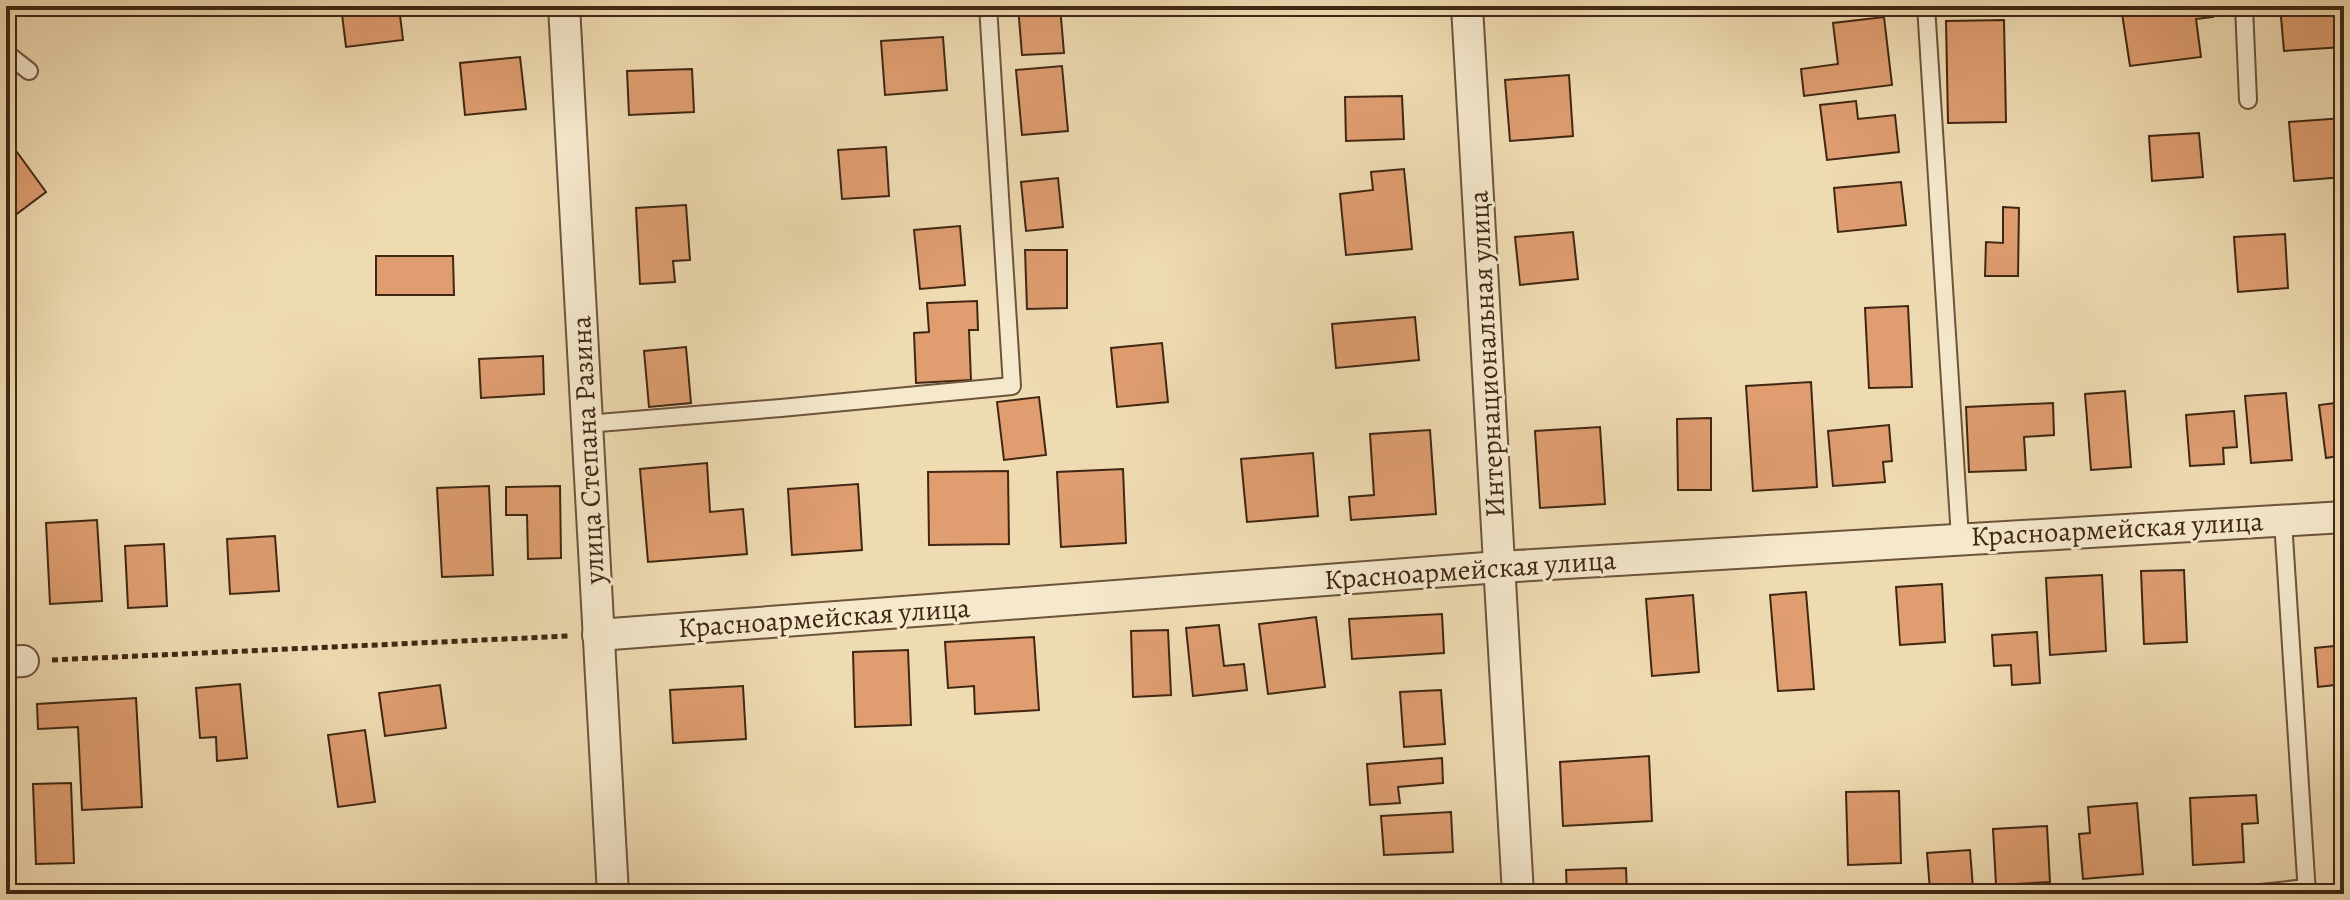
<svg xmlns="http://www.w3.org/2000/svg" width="2350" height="900" font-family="Alegreya,serif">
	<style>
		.building { fill: #df9d70; stroke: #402713; stroke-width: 2 }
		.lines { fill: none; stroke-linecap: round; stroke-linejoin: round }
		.service-casing { stroke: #6c543b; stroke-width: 20 }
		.minor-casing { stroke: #6c543b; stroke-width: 34 }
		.path { stroke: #402713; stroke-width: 5; stroke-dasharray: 6 4; stroke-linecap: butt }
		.service { stroke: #f5e8cd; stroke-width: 16 }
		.minor { stroke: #f5e8cd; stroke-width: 30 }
		.labels { text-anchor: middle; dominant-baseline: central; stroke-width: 6; stroke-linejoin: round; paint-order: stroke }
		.street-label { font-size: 28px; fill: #402713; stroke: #f5e8cd }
	</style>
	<rect width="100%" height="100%" fill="#efdbb2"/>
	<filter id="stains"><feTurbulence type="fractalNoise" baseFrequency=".0025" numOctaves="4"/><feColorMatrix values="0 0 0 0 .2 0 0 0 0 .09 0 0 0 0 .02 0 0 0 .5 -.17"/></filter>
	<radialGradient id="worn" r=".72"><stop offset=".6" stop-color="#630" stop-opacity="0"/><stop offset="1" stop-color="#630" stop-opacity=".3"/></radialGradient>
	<g class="building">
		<polygon points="1018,6 1060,6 1064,53 1022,55"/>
		<polygon points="1944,6 1980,6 1981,9 1945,12"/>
		<polygon points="2132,6 2211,6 2213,17 2196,19 2201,57 2130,66 2121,7"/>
		<polygon points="2280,6 2340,6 2343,47 2284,51"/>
		<polygon points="399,7 403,40 346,47 342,14"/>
		<polygon points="1884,17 1892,85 1804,96 1801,69 1838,64 1833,23"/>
		<polygon points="2004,20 2006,122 1948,123 1946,21"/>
		<polygon points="943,37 947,90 885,95 881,41"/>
		<polygon points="520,57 526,109 465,115 460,63"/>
		<polygon points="1062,66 1068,131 1022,135 1016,70"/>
		<polygon points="692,69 694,112 629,115 627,71"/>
		<polygon points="1569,75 1573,136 1510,141 1505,80"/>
		<polygon points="1402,96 1404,139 1346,141 1345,97"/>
		<polygon points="1856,101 1858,119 1895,115 1899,152 1827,160 1820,105"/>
		<polygon points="2344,118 2344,177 2294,181 2289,122"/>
		<polygon points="2199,133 2203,177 2152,181 2149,136"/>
		<polygon points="6,137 46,192 6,222"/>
		<polygon points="886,147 889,196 842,199 838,150"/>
		<polygon points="1404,169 1412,249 1346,255 1340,194 1373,190 1371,172"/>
		<polygon points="1058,178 1063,227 1026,231 1021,182"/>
		<polygon points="1901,182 1906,225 1838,232 1834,188"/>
		<polygon points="686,205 690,260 673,261 675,282 640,284 636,208"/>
		<polygon points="2003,207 2019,208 2018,276 1985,276 1986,242 2003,243"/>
		<polygon points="960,226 965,285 920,289 914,230"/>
		<polygon points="1573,232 1578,279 1520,285 1515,237"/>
		<polygon points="2285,234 2288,288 2238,292 2234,237"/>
		<polygon points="1025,250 1067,250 1067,308 1027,309"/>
		<polygon points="376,256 453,256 454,295 376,295"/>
		<polygon points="977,301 978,330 969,330 971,380 916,383 914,333 929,332 927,303"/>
		<polygon points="1908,306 1912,387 1869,388 1865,308"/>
		<polygon points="1415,317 1419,360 1336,368 1332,324"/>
		<polygon points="1162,343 1168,402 1117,407 1111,348"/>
		<polygon points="686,347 691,403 649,407 644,351"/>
		<polygon points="543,356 544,394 481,398 479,359"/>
		<polygon points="1811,382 1817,487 1753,491 1746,386"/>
		<polygon points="2125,391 2131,467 2091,470 2085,394"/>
		<polygon points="2286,393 2292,460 2251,463 2245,396"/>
		<polygon points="1039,397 1046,455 1004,460 997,402"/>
		<polygon points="2344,402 2344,455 2326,458 2319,405"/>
		<polygon points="2053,403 2054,435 2024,437 2026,470 1969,472 1966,407"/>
		<polygon points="2234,411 2237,447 2223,448 2224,464 2190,466 2186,415"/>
		<polygon points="1711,418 1711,490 1678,490 1677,419"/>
		<polygon points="1889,425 1892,461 1883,462 1885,482 1833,486 1828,431"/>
		<polygon points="1600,427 1605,504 1540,508 1535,431"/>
		<polygon points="1430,430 1436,514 1351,520 1349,497 1374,495 1370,434"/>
		<polygon points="1313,453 1318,516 1247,522 1241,459"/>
		<polygon points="707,463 710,512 743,509 747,554 648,562 640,469"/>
		<polygon points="1123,469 1126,543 1061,547 1057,472"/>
		<polygon points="1008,471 1009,544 929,545 928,472"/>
		<polygon points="858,484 862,550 792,555 788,489"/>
		<polygon points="489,486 493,575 442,577 437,488"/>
		<polygon points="560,486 561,558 528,559 527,515 506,515 506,487"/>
		<polygon points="97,520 102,601 50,604 46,523"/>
		<polygon points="275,536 279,591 230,594 227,539"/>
		<polygon points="164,544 167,606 128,608 125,546"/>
		<polygon points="2184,570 2187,642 2144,644 2141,571"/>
		<polygon points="2102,575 2106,651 2050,655 2046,578"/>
		<polygon points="1942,584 1945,642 1900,645 1896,587"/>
		<polygon points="1806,592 1814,689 1778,691 1770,595"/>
		<polygon points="1693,595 1699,672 1652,676 1646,599"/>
		<polygon points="1442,614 1444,653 1352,659 1349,619"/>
		<polygon points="1316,617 1325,687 1268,694 1259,624"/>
		<polygon points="1219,625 1224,666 1244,664 1247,690 1193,696 1186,628"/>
		<polygon points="1168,630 1171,695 1133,697 1131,631"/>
		<polygon points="2037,632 2040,683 2012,685 2011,665 1994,666 1992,635"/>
		<polygon points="1034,637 1039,710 975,714 974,686 948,688 945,642"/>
		<polygon points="2344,645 2344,684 2318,687 2315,648"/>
		<polygon points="908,650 911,725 855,727 853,652"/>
		<polygon points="240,684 247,758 217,761 216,737 200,738 196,688"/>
		<polygon points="440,685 446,728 385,736 379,693"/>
		<polygon points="743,686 746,739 673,743 670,690"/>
		<polygon points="1441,690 1445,744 1404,747 1400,692"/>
		<polygon points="136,698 142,807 82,810 78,727 38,729 37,704"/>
		<polygon points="365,730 375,802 338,807 328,735"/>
		<polygon points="1649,756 1652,821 1563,826 1560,762"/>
		<polygon points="1442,758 1443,783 1398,787 1400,803 1370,805 1367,764"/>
		<polygon points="71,783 74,863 36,864 33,784"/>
		<polygon points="1899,791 1901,863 1848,865 1846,792"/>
		<polygon points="2256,795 2258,823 2242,824 2244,862 2193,865 2190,798"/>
		<polygon points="2344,795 2344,833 2338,834 2335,796"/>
		<polygon points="2137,803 2143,874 2083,879 2079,834 2090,833 2088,807"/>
		<polygon points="1451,812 1453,852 1384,855 1381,816"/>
		<polygon points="2047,826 2050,882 1996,885 1993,829"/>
		<polygon points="1970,850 1973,888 1930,891 1927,853"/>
		<polygon points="1626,868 1627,894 1567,894 1566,870"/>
		<polygon points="1109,886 1110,894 1059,894 1059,890"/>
		<polygon points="588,887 588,894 525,894 525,891"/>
	</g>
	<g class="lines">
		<defs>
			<g id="service">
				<polyline points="1926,6 1960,538"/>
				<polyline points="2244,6 2248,100"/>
				<polyline points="6,53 29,71"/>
				<polyline points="586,424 781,408 1012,386 988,6"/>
				<polyline points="2283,521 2307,894"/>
				<polyline points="2251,894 2306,888"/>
			</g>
			<g id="minor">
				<polyline points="564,6 613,894"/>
				<polyline points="1467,6 1518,894"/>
				<polyline points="598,635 1499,567 2344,517"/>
				<polyline points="6,662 23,661"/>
			</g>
		</defs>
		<use href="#service" class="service-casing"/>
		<use href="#minor" class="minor-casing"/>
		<polyline class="path" points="52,660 569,636"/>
		<use href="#service" class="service"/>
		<use href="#minor" class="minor"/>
	</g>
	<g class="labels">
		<g class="street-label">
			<text transform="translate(1487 354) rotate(-93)">Интернациональная улица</text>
			<text transform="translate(588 450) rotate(-93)">улица Степана Разина</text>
			<text transform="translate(2117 529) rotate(-3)">Красноармейская улица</text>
			<text transform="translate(1470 570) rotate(-4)">Красноармейская улица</text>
			<text transform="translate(824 618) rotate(-4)">Красноармейская улица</text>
		</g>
	</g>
	<rect width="2350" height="900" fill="none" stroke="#efdbb2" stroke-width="32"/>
	<rect x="8" y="8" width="2334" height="884" fill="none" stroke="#402713" stroke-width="4"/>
	<rect x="16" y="16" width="2318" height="868" fill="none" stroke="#402713" stroke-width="2"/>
	<rect width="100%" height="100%" filter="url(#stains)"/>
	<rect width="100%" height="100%" fill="url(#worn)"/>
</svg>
